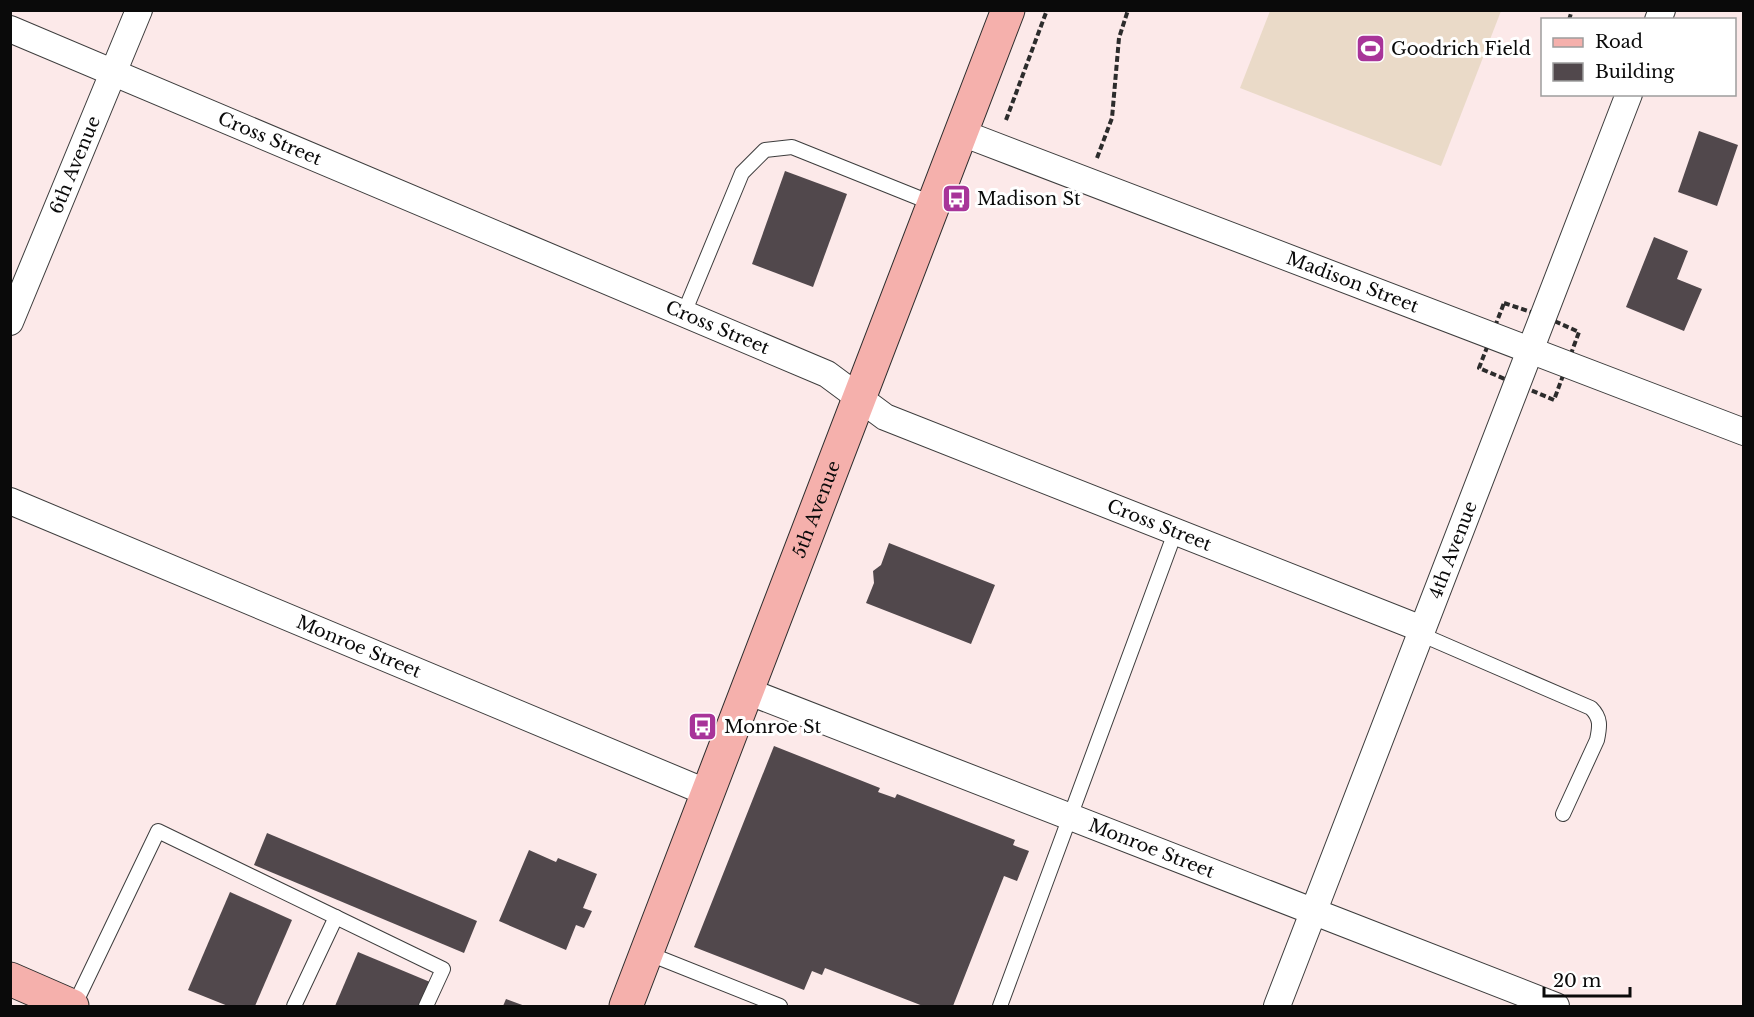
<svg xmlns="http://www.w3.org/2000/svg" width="1754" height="1017" font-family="'Libre Baskerville',serif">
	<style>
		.pitch { fill: #eadac8 }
		.building { fill: #51484c }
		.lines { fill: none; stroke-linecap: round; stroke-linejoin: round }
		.service-casing { stroke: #3d3d3d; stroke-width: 16 }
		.minor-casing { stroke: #3d3d3d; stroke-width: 28 }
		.secondary-casing { stroke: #2c2c2c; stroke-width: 35 }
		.path { stroke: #2c2c2c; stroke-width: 4; stroke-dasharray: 6 3; stroke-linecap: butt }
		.service { stroke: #fff; stroke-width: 14 }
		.minor { stroke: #fff; stroke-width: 26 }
		.secondary { stroke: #f5b0ac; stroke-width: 33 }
		.labels { text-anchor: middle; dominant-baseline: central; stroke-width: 6; stroke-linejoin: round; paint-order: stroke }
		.poi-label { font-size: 18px; fill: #0a0a0a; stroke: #fff; text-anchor: start }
		.street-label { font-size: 18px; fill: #0a0a0a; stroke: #fff }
	</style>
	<rect width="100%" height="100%" fill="#fce9e9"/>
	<polygon class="pitch" points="1270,11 1501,11 1441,166 1240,88"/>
	<g class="building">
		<polygon points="1699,131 1738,145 1717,206 1678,192"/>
		<polygon points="785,171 847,194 813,287 752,264"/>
		<polygon points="1654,237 1688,251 1677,279 1702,289 1684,331 1626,307"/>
		<polygon points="889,543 995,585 971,644 866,603 874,583 873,571 881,565"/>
		<polygon points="774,746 880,788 878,792 895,798 897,794 1015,840 1013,845 1029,851 1017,881 1004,876 953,1006 923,1006 825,968 822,975 812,971 804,990 694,947"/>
		<polygon points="267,833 477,921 464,953 254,865"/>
		<polygon points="529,850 556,862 558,858 597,874 583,908 592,911 584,928 576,925 566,950 499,921"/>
		<polygon points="230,892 292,920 255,1006 228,1006 188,990"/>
		<polygon points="358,952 430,982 419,1006 335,1006"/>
		<polygon points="506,999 525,1006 503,1006"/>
	</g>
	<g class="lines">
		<defs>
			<g id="service">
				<polyline points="684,313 742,173 765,150 792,147 934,204"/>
				<path d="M1420,634l171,74c10,10 9,18 6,32l-34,74"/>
				<polyline points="647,953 780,1006"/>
				<polyline points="74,1006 158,831 443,969 426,1006"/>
				<polyline points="294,1006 336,917"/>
				<polyline points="1000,1006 1176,530"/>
			</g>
			<g id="minor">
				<polyline points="1658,20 1662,10"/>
				<path id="s1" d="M10,29l817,345 58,43 537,212"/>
				<path id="s2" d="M962,133l782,299"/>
				<path id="s3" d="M10,322l129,-312"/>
				<path id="s4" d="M10,501l698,292"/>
				<path id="s5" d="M747,691l809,315"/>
				<path id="s6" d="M1277,1006l352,-912"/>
			</g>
			<g id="secondary">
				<polyline points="10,979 72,1006"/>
				<path id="s7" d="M626,1006l382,-996"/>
			</g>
		</defs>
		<use href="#service" class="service-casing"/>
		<use href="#minor" class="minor-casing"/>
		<use href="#secondary" class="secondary-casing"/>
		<g class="path">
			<polyline points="1569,20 1572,10"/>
			<polyline points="1006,120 1047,10"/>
			<polyline points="1097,158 1112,118 1119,38 1128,10"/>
			<polygon points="1504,303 1543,316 1579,332 1554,400 1479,368"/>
		</g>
		<use href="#service" class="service"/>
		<use href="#minor" class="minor"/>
		<use href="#secondary" class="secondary"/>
	</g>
	<defs>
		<symbol id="stadium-square" viewBox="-11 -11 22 22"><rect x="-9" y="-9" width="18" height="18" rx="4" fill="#a83499" stroke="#fff"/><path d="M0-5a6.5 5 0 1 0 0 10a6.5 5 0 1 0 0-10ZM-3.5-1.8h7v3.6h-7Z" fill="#fff"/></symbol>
		<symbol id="bus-square" viewBox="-11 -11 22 22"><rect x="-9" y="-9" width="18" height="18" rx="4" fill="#a83499" stroke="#fff"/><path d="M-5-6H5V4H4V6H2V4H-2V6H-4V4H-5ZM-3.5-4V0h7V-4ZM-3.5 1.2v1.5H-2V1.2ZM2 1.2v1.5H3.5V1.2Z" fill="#fff"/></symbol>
	</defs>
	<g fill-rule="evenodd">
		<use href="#stadium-square" x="1354" y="32" width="33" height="33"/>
		<use href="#bus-square" x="940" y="182" width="33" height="33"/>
		<use href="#bus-square" x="686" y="710" width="33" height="33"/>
	</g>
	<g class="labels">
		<g class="poi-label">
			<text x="1391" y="49">Goodrich Field</text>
			<text x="977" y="199">Madison St</text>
			<text x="724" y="727">Monroe St</text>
		</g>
		<g class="street-label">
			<text stroke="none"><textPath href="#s1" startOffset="282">Cross Street</textPath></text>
			<text stroke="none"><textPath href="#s3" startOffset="170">6th Avenue</textPath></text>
			<text stroke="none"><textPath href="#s2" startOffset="418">Madison Street</textPath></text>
			<text stroke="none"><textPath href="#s1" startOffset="768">Cross Street</textPath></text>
			<text stroke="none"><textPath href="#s7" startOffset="532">5th Avenue</textPath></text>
			<text stroke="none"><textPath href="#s1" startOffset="1254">Cross Street</textPath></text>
			<text stroke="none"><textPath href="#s6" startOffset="489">4th Avenue</textPath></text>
			<text stroke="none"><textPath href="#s4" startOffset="378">Monroe Street</textPath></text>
			<text stroke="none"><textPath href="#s5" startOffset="434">Monroe Street</textPath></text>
		</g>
	</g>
	<rect width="1754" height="1017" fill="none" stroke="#0a0a0a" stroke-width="24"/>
	<rect x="1541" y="18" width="195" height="78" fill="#ffffff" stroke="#9d9d9d" stroke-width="1.5"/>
	<rect x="1553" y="38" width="30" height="9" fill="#f5b0ac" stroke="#9d9d9d" stroke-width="1.5"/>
	<text x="1595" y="48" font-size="18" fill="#0a0a0a">Road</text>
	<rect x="1553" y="63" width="30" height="18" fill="#51484c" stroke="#9d9d9d" stroke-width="1.5"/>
	<text x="1595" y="78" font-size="18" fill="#0a0a0a">Building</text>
	<path d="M1544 987v9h86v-9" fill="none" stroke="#0a0a0a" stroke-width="3"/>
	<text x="1553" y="987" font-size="18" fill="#0a0a0a" stroke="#ffffff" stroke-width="4.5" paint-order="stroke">20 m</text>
</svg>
